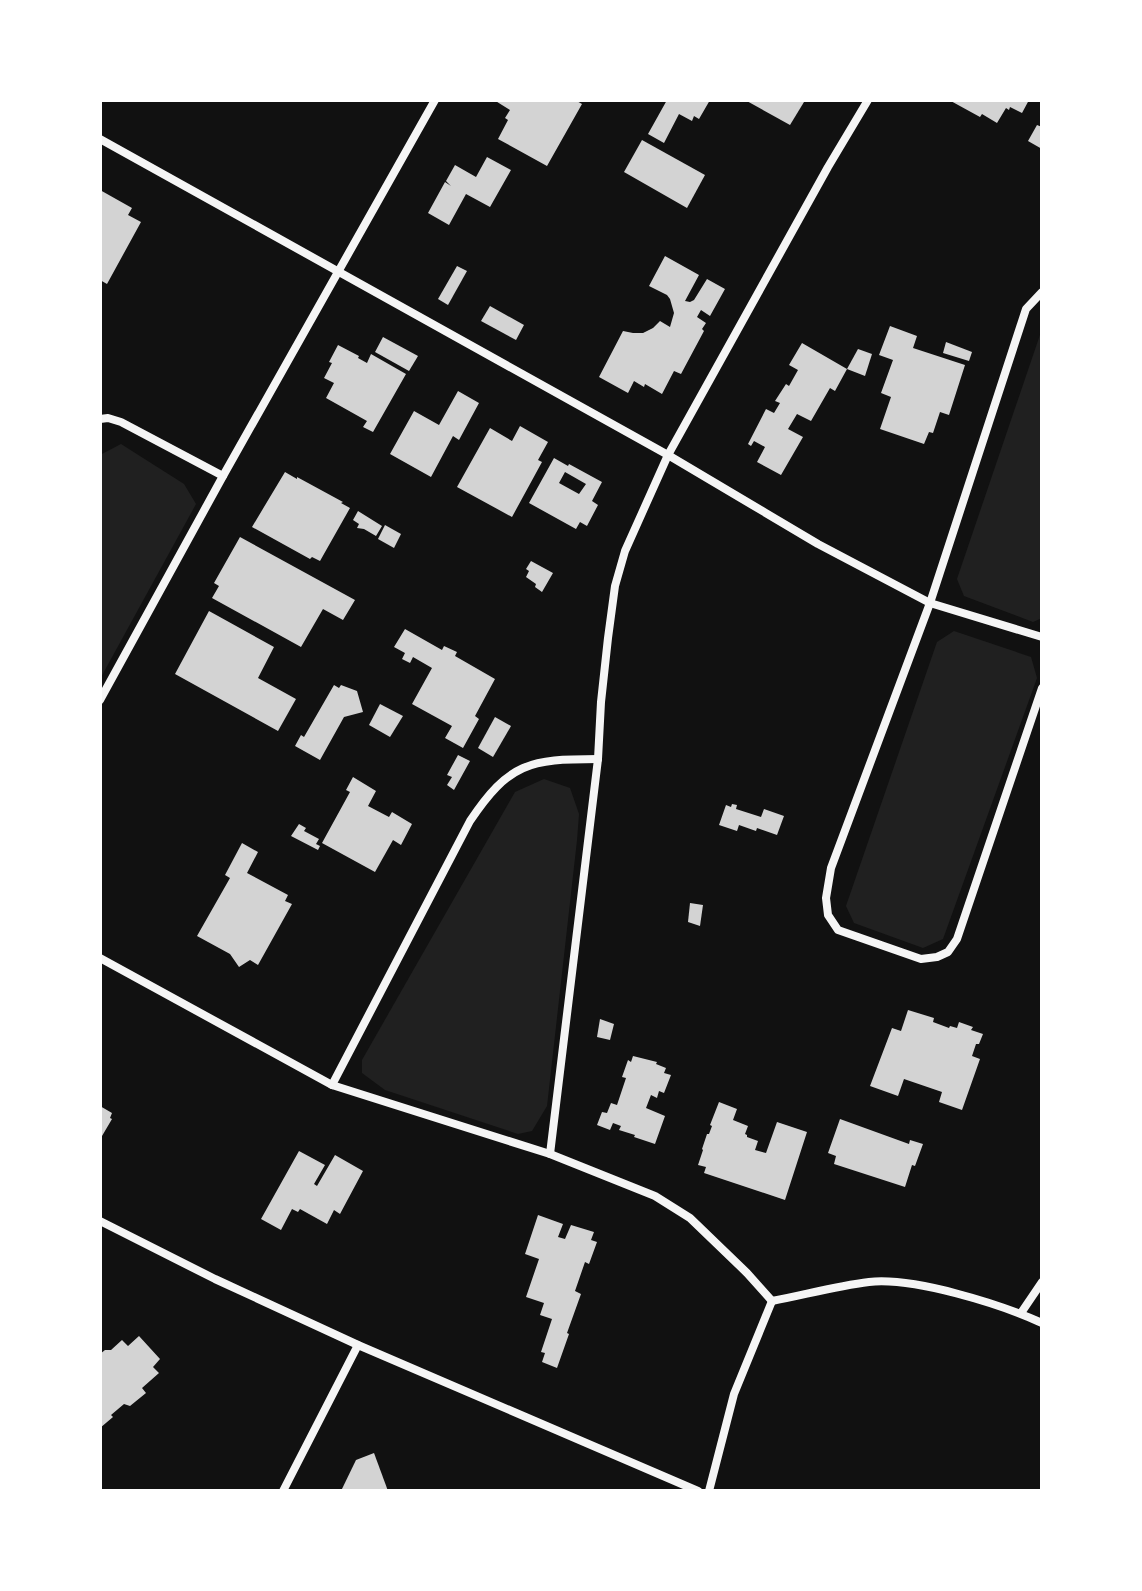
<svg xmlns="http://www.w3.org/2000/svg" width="1142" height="1591" font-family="Overpass,sans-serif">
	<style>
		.green { fill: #202020 }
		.building { fill: #d3d3d3; fill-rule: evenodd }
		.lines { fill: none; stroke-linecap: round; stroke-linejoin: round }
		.minor { stroke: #f5f5f5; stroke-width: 8 }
	</style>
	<rect width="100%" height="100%" fill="#111"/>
	<g class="green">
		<polygon points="1042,329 1042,618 1033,622 964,596 957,579"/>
		<polygon points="121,444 184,484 196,504 100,679 100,455"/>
		<polygon points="954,631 1031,657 1037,678 943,939 923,948 854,923 846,906 937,642"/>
		<polygon points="544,779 570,788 579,814 577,840 547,1106 532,1131 518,1134 385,1090 362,1073 362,1060 515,792"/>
	</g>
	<g class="building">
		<polygon points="494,100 575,100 582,104 547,166 498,139 508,120 505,118 510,110"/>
		<polygon points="667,100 710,100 699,119 694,116 692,121 679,114 664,143 648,134"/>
		<polygon points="745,100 804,100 804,102 790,125"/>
		<polygon points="949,100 1029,100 1022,113 1010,107 1009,110 1006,108 997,123 982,114 980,117"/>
		<polygon points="1037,125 1042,127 1042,149 1028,141"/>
		<polygon points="642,140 705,175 687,208 624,172"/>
		<polygon points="487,157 511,170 490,207 466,194 449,225 428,213 445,182 451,186 446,181 455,165 476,177"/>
		<polygon points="100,190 132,208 128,215 141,222 107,284 100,280"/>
		<polygon points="665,256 699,275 685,301 690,302 694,300 707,279 725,289 710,316 701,310 697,317 706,323 702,329 704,331 681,374 674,371 662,394 645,384 644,387 634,381 628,393 599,377 623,331 633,333 643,333 653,328 660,321 670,327 674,313 670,299 667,295 649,286"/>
		<polygon points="457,266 467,271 448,305 438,299"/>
		<polygon points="490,306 524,325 516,340 481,321"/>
		<polygon points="890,326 917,336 913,348 965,365 949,415 940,412 933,433 929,432 924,444 880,429 891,397 881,393 893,360 879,355"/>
		<polygon points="383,337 418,356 409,371 375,352"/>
		<polygon points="946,342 972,352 969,361 943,353"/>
		<polygon points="802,343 847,369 835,391 830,388 811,421 797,414 788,429 803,437 781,475 757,462 765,447 754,441 751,446 748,444 766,409 774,413 780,403 775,401 786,384 789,386 798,370 789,365"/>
		<polygon points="338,345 359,356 358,358 367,363 371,354 406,374 373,432 363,427 367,421 326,398 334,383 324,378 332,363 329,362"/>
		<polygon points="858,349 872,354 865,376 847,369"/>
		<polygon points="458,391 479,403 459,440 453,436 431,477 390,454 414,411 439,425"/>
		<polygon points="520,426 548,442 538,460 542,462 512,517 457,487 490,428 512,441"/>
		<path d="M554,458l14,8 1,-2 33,18 -10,19 6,4 -11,21 -7,-4 -4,7 -47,-26zM565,472l21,12 -7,10 -20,-11z"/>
		<polygon points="285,472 297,479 297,477 343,502 341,503 350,508 320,561 312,557 310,559 252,527"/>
		<polygon points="358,511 382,526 376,536 364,529 357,528 359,524 353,520"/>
		<polygon points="385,525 401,534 394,548 378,539"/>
		<polygon points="240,537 355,600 343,620 323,609 301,647 212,598 219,586 214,583"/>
		<polygon points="531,561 553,573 542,592 535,587 536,584 526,577 529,571 526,569"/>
		<polygon points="209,611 274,647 258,678 296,699 278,731 175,674"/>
		<polygon points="405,629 442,650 444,646 457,652 455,656 495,679 475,716 479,719 463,748 445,738 452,726 412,704 432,668 413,657 410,663 402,659 405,653 394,647"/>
		<polygon points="334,685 339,688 341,685 357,691 363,712 344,717 320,760 295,746 301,735 304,737"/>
		<polygon points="380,704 403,716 390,737 369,725"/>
		<polygon points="495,717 511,726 493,757 478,748"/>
		<polygon points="458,755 470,761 454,790 447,785 452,777 447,775"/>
		<polygon points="353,777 376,791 368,806 389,817 392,812 412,824 401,845 393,840 375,872 322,843 350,792 346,790"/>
		<polygon points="732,804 737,805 736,809 761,817 764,809 784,816 777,835 757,828 756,831 739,825 737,831 719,825 726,805 731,807"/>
		<polygon points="299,824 306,828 304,831 319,839 316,844 320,846 318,850 291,836"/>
		<polygon points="242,843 258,852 247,873 288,895 285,901 292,904 258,965 250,960 239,967 230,954 197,936 230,878 225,875"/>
		<polygon points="690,903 703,905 700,926 688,922"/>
		<polygon points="908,1010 934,1018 933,1022 949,1028 950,1026 957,1028 959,1022 973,1027 971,1030 983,1034 979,1044 976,1044 972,1056 980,1059 962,1110 939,1102 942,1092 904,1079 898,1096 870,1086 892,1028 901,1031"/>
		<polygon points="600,1019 614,1024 610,1040 597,1037"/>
		<polygon points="633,1056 657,1062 656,1064 666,1068 664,1073 671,1075 664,1093 659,1091 657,1098 651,1095 646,1108 665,1116 655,1144 634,1137 635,1135 619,1130 621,1126 613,1123 610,1130 597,1125 602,1112 607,1113 611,1103 617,1105 626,1078 622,1077 628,1060 631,1062"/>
		<polygon points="719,1102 737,1109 733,1120 748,1126 745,1134 747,1135 747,1137 758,1141 755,1150 766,1153 777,1122 807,1132 785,1200 704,1173 706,1167 698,1165 703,1150 702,1149 707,1134 709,1134 712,1126 710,1125"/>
		<polygon points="100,1106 112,1113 110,1118 112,1119 102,1136 100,1135"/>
		<polygon points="840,1119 909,1144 910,1140 923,1144 915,1166 912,1165 905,1187 834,1164 836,1156 828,1153"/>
		<polygon points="299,1151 325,1165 314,1184 317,1186 335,1155 363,1171 340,1214 334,1210 327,1224 300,1209 298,1212 292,1209 281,1230 261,1219"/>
		<polygon points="538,1215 563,1224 558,1237 565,1239 571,1225 594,1232 591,1240 597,1242 589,1264 585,1262 575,1291 581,1294 567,1333 569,1334 557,1368 542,1362 545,1353 541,1352 552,1319 540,1315 544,1303 526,1297 539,1259 525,1254"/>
		<polygon points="139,1336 160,1359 153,1367 159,1373 142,1388 146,1393 130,1406 124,1404 111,1415 113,1417 100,1428 100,1354 105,1350 111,1350 122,1340 128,1346"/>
		<polygon points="374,1453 388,1491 341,1491 356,1460"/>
	</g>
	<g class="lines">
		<g class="minor">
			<polyline points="100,139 668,455 818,544 930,603 1042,637"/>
			<polyline points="1042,292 1026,309 930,603 831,868 826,898 828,915 838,930 921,959 937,957 948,952 957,939 1042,688"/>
			<polyline points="100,419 108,418 121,422 223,476"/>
			<polyline points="100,700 223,476 435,100"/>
			<polyline points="100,958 332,1085 550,1154 655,1196 690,1218 747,1273 772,1301"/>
			<path d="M332,1085l138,-264c39,-58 59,-62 128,-62"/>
			<polyline points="550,1154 598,759 601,702 608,638 615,586 625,551 668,455 828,167 868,100"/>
			<polyline points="100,1221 215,1279 358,1345 698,1491"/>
			<path d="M772,1301c32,-6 64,-15 97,-19 45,-5 131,22 173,41"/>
			<polyline points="1021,1313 1042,1282"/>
			<polyline points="283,1491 358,1345"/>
			<polyline points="709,1491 734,1394 772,1301"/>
		</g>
	</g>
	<rect width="1142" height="1591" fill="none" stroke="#ffffff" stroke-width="204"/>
</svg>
